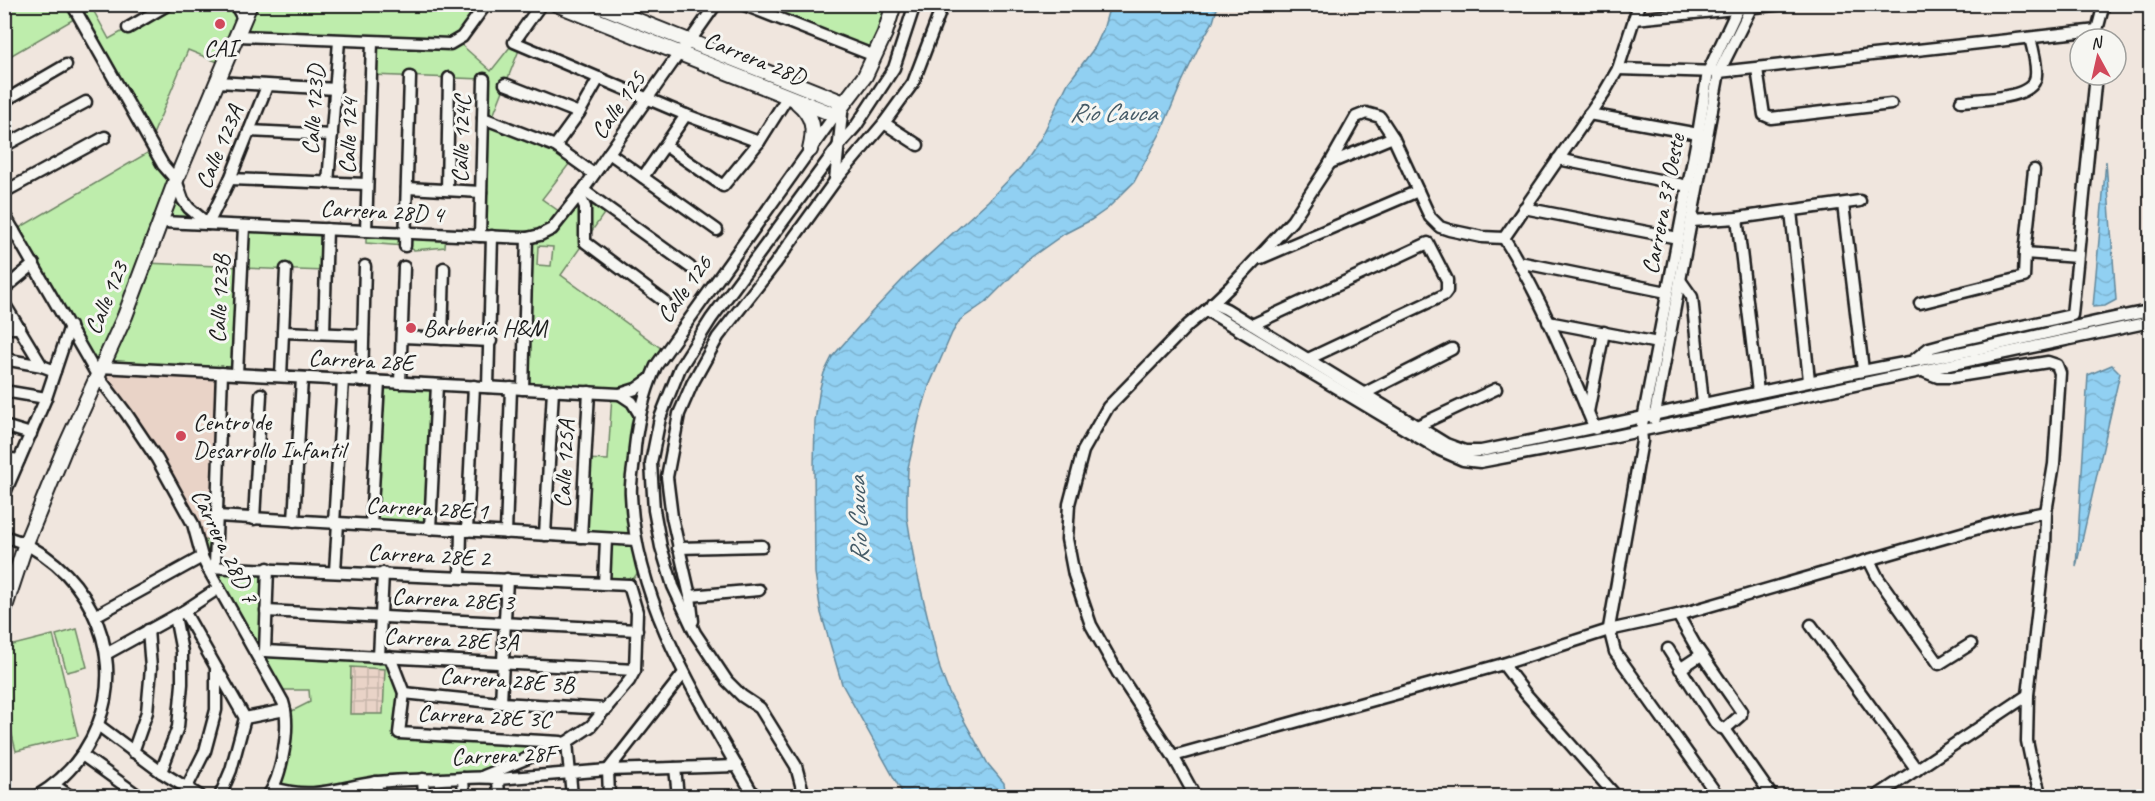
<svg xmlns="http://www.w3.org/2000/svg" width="2155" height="801" font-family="Caveat,sans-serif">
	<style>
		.built { fill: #e9d3c7 }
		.industrial { fill: url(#industrial-grid) }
		.green { fill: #beedac; stroke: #6d8464; stroke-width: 1.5; fill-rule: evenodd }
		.water { fill: url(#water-waves); stroke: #62889c; stroke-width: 1.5 }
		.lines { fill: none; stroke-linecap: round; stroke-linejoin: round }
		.street-casing { stroke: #1c1c1c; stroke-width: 15 }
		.secondary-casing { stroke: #1c1c1c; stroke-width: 18 }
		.street { stroke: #f6f6f2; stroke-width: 10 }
		.secondary { stroke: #f6f6f2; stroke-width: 14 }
		.poi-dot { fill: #d1495b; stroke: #f6f6f2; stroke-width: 2 }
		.labels { text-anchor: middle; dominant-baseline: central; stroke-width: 6; stroke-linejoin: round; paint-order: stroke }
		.poi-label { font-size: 24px; fill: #1c1c1c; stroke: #f6f6f2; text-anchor: start }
		.street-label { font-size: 24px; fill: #1c1c1c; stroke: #f6f6f2 }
		.water-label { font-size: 26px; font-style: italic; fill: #455b67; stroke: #f6f6f2 }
	</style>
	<defs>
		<pattern id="industrial-grid" width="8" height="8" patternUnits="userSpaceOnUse" patternTransform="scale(1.5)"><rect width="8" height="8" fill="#e9d3c7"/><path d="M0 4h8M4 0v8" fill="none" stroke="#c7b5aa"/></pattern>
		<pattern id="water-waves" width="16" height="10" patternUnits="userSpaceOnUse" patternTransform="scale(1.5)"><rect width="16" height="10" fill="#91d0f2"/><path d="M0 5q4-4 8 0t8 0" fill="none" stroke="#7cb2cf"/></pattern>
	</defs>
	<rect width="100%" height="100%" fill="#f0e6de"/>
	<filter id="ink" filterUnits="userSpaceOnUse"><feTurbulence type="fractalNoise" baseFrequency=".0167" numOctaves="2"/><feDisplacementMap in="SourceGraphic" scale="12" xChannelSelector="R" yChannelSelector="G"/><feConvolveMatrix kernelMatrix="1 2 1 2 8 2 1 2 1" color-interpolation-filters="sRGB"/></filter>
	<g filter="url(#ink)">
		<polygon class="built" points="100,367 222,373 216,541 198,540 193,524 97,375"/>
		<polygon class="industrial" points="351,667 385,669 383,714 350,715"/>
		<g class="green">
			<path d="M5,5h67l7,11 13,-8 17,31 60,-34h317l-29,36 34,30 23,-29 7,3 -30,76 82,38 -31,40 21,15 20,-24 25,18 -47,67 105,77 -10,14 -28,26 9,16 -6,86 10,74 -12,17 -25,-1 2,-45 -25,-2 4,-78 23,1 4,-66 -89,-5 4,-151 -47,-2 4,-157 -113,-4 1,-32 -134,-7 -13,29 -37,-15 -38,92 -71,-126 -74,43zM538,246l15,1 -2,19 -14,-1z"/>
			<polygon points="742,5 894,5 875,56"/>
			<polygon points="154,149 183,200 208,224 162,222 145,263 242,267 244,226 327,229 326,271 242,268 237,374 100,367 97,375 14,231"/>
			<polygon points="366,231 446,234 445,247 414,250 405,246 366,243"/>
			<polygon points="379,382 437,385 430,529 371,525"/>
			<path d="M198,540l18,1 -1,24 53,3 -3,83 125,6 14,36 -5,40 168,9 -83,34 -61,3 -85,13 -64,-4 12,-74 24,-12 -1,-12h-33zM351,667l34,2 -2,45h-33z"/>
			<polygon points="77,629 87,667 67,672 56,635"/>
			<polygon points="53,635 78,736 16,751 5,707 5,647"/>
		</g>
		<g class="water">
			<polygon points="1110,5 1218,5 1213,22 1202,40 1182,82 1161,132 1134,182 1107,209 1091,220 1064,234 1030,258 986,302 960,320 952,333 929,386 919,419 908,468 907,492 907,517 914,560 940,669 949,693 988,764 1004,783 1006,796 904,796 842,684 821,613 815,573 814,467 815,421 820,388 824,373 832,357 869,315 908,274 988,201 1021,167 1041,138 1068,83 1095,47 1103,30"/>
			<polygon points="2106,161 2116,300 2105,306 2093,307"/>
			<polygon points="2112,365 2120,373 2076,567 2088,375"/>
		</g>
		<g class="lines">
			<defs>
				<g id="street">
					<polyline points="72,4 163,165 176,180 183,200 189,208 208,224"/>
					<polyline points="235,4 244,20"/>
					<polyline points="541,4 514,42 686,115 759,142"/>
					<polyline points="742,4 875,56"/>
					<polyline points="1634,19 1785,4"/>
					<polyline points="128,28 169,4"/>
					<polyline points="238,36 450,44 462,37 486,4"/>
					<polyline points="2097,39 2097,30 2104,4"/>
					<polyline points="1618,69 1719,72 2097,30"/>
					<polyline points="1757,69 1764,115 1771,118 1891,104"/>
					<polyline points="218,82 336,89"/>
					<polyline points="505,84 579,113"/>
					<polyline points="4,101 66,65"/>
					<path d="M1961,101c18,-2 74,-1 75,-26 1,-11 -3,-26 -6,-37"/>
					<polyline points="1589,114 1698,134"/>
					<polyline points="483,118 555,146 594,174"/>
					<polyline points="884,123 918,145"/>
					<polyline points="249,131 332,135"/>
					<polyline points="4,146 86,102"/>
					<polyline points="555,146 579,113 599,78"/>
					<polyline points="666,146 723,186 759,142 788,96"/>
					<polyline points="609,153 717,230"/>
					<polyline points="1558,159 1688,186"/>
					<polyline points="1330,163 1393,137"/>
					<polyline points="643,177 686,115"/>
					<polyline points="230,179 367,184"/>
					<polyline points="835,180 843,104"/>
					<polyline points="328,183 339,41"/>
					<polyline points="407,188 481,192"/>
					<polyline points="447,190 449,78"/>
					<polyline points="583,190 690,267"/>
					<polyline points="4,192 105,137"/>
					<polyline points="579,194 585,207 585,242 665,302"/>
					<polyline points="1843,204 1863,370"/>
					<polyline points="1524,208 1678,238"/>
					<polyline points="1791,211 1809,380"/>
					<path d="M4,214l93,161 29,38 31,46 36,65 9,33 5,10 76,135c8,24 -1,74 -15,94"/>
					<polyline points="1737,218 1758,392"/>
					<polyline points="1692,221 1737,218 1860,201"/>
					<polyline points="162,222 480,236 527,238 540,235 552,229 583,190 680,52 690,41 716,4"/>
					<polyline points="208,224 230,179 267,86"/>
					<polyline points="366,231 372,42"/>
					<polyline points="480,236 484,79"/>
					<polyline points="1504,238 1604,93 1618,69 1639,4"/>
					<path d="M1504,238c37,59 64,126 91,191"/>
					<polyline points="4,239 14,231"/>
					<polyline points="405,246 410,77"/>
					<polyline points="2025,253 2077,257"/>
					<polyline points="1261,258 1418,191"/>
					<polyline points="1519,262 1667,292"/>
					<polyline points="1680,280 1692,297 1703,403"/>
					<polyline points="4,289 34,264"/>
					<polyline points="4,303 42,366 55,371"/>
					<path d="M1212,303l14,6 220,135 19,7h16c152,-30 303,-67 456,-94 71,-13 142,-33 213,-46"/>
					<polyline points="1920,303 2024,277 2025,253 2034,170"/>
					<polyline points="1206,310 1440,450 1463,460 1480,462 1602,439 2150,322"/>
					<polyline points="1548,322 1658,343"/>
					<polyline points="1252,325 1428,243 1447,280 1447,291 1444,295 1308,359"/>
					<polyline points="4,328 20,328"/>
					<polyline points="283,332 363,335"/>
					<polyline points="324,333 327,229"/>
					<polyline points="403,337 491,341"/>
					<polyline points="442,339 444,268"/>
					<polyline points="4,359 42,366"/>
					<polyline points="1914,360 1929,348 1951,342 2072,315 2096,75"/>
					<polyline points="100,367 620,394 636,389 650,379"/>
					<polyline points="1925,372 1938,377 1952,377 2048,362 2057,365 2060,373 2054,464 2046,512 2045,547 2028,695 2027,741 2033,770 2041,796"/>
					<polyline points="237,374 244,226"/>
					<polyline points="281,376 286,269"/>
					<polyline points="362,381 365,266"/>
					<polyline points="400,383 404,267"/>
					<polyline points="488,387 492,236"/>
					<polyline points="523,389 527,238"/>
					<polyline points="4,391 46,398"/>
					<polyline points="1365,393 1452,349"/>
					<polyline points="620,394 632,402 640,415"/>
					<polyline points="1588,412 1604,332"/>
					<polyline points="1654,419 1719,72 1753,4"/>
					<polyline points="4,426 31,434"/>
					<polyline points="1417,426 1496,389"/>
					<polyline points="4,458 19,460"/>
					<polyline points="4,495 46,398 70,326"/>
					<polyline points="217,516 636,540"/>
					<polyline points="254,519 261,394"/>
					<polyline points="294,521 302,378"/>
					<polyline points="334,523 343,380"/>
					<polyline points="371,525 379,382"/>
					<polyline points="430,529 437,385"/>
					<polyline points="467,531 474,386"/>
					<polyline points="506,533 511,388"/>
					<polyline points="545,535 553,390"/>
					<path d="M4,536c78,23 124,111 94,188 -12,31 -33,55 -61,72"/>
					<polyline points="581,537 589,392"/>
					<polyline points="678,548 762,546"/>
					<polyline points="1869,560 1878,578 1939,664 1971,644"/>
					<polyline points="215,566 222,373"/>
					<polyline points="207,567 629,585"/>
					<polyline points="335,571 338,523"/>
					<polyline points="460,577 461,531"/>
					<polyline points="604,584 606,539"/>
					<polyline points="690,596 759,590"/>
					<polyline points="184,611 245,718"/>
					<polyline points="266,611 637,630"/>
					<polyline points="95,616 202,557"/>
					<polyline points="693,621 690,596 672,517 667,477 679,414 692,384 718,337 775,264 835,181 884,123 913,83 940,12 941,4"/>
					<polyline points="1811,625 1917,770"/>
					<polyline points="1668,649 1716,724 1721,728 1725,729 1741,715 1741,711 1695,645 1678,615"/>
					<polyline points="265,651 635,670"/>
					<polyline points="265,651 268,568"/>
					<polyline points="106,654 184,611 219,588"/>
					<polyline points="379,657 383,573"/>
					<polyline points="390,657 404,693 399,733 561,742"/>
					<polyline points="1503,664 1525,693 1616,796"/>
					<polyline points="1680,669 1701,655"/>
					<polyline points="404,693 501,703 607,709"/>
					<polyline points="501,703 507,579"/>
					<polyline points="245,718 285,710"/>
					<polyline points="98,725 161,772 200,796"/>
					<polyline points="1725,729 1772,796"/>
					<polyline points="567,742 572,796"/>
					<polyline points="133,752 147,712 151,668 148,630"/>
					<polyline points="82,755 139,796"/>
					<polyline points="1173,756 1503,664 1609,630 1678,615 2010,519 2046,512"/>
					<polyline points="675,768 678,796"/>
					<polyline points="161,772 178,727 182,684 182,652 175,616"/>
					<polyline points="484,776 567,742 591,726 629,681 635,670 637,612 629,585"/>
					<polyline points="463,778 464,796"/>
					<polyline points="423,779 424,796"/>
					<polyline points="498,779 499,796"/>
					<polyline points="376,782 378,796"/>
					<polyline points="54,785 70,796"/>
					<polyline points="187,787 205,751 216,710 216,670"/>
					<path d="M274,788c41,13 65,-1 104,-6 28,-3 55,-2 83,-4 13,0 24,-2 37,1l110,-9 129,-4"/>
					<polyline points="220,796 231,770 245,718"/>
					<polyline points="609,796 608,770 684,673"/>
					<path d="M754,796c-53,-93 -118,-189 -123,-301 -1,-12 2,-24 3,-36 2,-33 9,-63 22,-93l179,-251"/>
					<polyline points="804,796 796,766 760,708 742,696 727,681 695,633 673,586 661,547 654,510 651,463 660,418 680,368 711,319 840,144 856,126 894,68 915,4"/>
					<polyline points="1195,796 1173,756 1118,673 1091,625 1074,575 1067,539 1069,504 1083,451 1108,407 1188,325 1206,310 1231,286 1292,221 1330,163 1356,117 1366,113 1380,117 1393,137 1430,217 1440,227 1449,230 1482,237 1504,238"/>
					<polyline points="1718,796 1615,652 1609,628 1642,441 1641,430 1698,134 1708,72 1740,4"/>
					<polyline points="1877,796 2028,695"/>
				</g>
				<g id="secondary">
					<polyline points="556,4 835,115 865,76 885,33 894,4"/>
					<polyline points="596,4 844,103"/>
					<path d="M797,102c17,14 18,28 13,48"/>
					<polyline points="4,610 26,543 64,450 125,316 176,180 250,4"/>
				</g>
			</defs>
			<use href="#street" class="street-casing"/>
			<use href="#secondary" class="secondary-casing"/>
			<use href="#street" class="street"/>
			<use href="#secondary" class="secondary"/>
		</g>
	</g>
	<g class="poi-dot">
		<circle cx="220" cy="24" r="6"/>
		<circle cx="411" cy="328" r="6"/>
		<circle cx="181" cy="436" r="6"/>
	</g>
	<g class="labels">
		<g class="poi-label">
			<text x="220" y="48" text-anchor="middle">CAI</text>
			<text x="423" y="328">Barbería H&amp;M</text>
			<text x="193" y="422">Centro de<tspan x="193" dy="28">Desarrollo Infantil</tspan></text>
		</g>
		<g class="street-label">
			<text transform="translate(755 58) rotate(22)">Carrera 28D</text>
			<text transform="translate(618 105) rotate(-55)">Calle 125</text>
			<text transform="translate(313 110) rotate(-86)">Calle 123D</text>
			<text transform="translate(348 136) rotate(-88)">Calle 124</text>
			<text transform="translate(461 139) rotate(-88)">Calle 124C</text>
			<text transform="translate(219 147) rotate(-67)">Calle 123A</text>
			<text transform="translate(1663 204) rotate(-79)">Carrera 37 Oeste</text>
			<text transform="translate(382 211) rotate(3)">Carrera 28D 4</text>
			<text transform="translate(684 289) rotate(-54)">Calle 126</text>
			<text transform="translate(106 298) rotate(-67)">Calle 123</text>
			<text transform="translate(219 299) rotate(-87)">Calle 123B</text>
			<text transform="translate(361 360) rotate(3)">Carrera 28E</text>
			<text transform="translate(564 464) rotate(-87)">Calle 125A</text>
			<text transform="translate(427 508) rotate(3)">Carrera 28E 1</text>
			<text transform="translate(225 546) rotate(64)">Carrera 28D 7</text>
			<text transform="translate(429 555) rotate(3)">Carrera 28E 2</text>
			<text transform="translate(453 599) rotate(3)">Carrera 28E 3</text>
			<text transform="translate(451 639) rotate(3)">Carrera 28E 3A</text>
			<text transform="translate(507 680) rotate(4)">Carrera 28E 3B</text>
			<text transform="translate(484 716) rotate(3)">Carrera 28E 3C</text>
			<text transform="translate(503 755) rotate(-2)">Carrera 28F</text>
		</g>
		<g class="water-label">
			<text x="1113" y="112">Río Cauca</text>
			<text transform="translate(858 520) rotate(-92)">Río Cauca</text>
		</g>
	</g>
	<rect width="2155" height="801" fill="none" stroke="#f6f6f2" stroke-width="24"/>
	<rect x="12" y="12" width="2131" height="777" fill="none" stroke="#1c1c1c" stroke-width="2" filter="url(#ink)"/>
	<g transform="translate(2098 57) rotate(352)"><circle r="28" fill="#f6f6f2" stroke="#9f9f9c" stroke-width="1.5"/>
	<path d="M0-4.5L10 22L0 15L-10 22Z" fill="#d1495b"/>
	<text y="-9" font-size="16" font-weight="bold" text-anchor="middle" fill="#1c1c1c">N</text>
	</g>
</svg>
